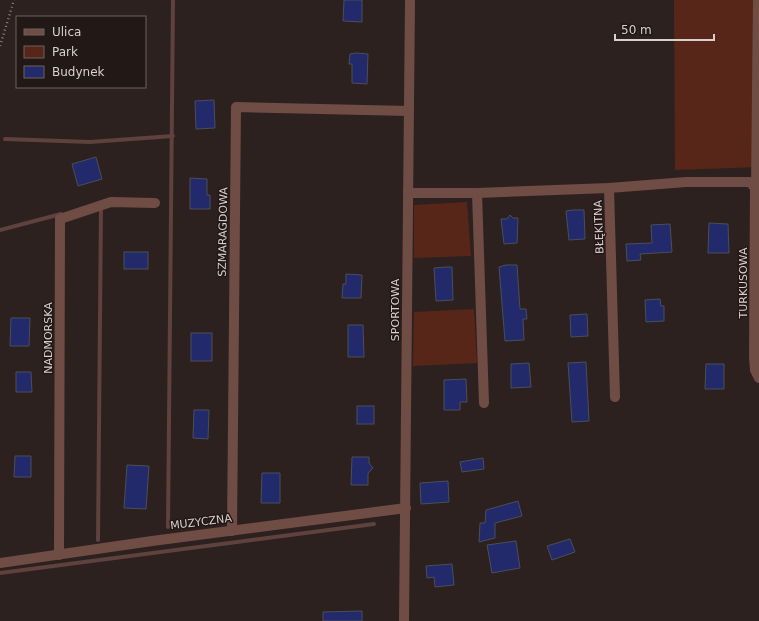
<svg xmlns="http://www.w3.org/2000/svg" width="759" height="621" font-family="'DejaVu Sans',sans-serif">
	<style>
		.green { fill: #582619 }
		.lines { fill: none; stroke-linecap: round; stroke-linejoin: round }
		.stream { stroke: #5f413e; stroke-width: 4 }
		.building { fill: #222a6b; stroke: #4b4e58 }
		.path { stroke: #887f7d; stroke-width: 2.5; stroke-dasharray: 1 3; stroke-linecap: butt }
		.service { stroke: #704d44; stroke-width: 8 }
		.minor { stroke: #704d44; stroke-width: 10 }
		.labels { text-anchor: middle; dominant-baseline: central; stroke-width: 3; stroke-linejoin: round; paint-order: stroke }
		.street-label { font-size: 11px; fill: #d7d0ce; stroke: #221815 }
	</style>
	<rect width="100%" height="100%" fill="#2c211f"/>
	<g class="green">
		<polygon points="674,0 759,0 759,167 675,170"/>
		<polygon points="467,202 471,256 414,258 414,205"/>
		<polygon points="474,309 477,363 413,366 414,312"/>
	</g>
	<g class="lines">
		<g class="stream">
			<polyline points="5,139 90,142 173,136"/>
			<polyline points="0,230 61,214"/>
			<polyline points="168,527 173,0"/>
			<polyline points="98,540 101,206"/>
			<polyline points="0,573 374,524"/>
		</g>
	</g>
	<g class="building">
		<polygon points="344,0 362,0 362,22 343,21"/>
		<polygon points="356,53 368,54 367,84 352,83 352,64 349,64 350,54"/>
		<polygon points="214,100 215,128 196,129 195,101"/>
		<polygon points="96,157 102,179 78,186 72,164"/>
		<polygon points="190,178 207,179 207,195 210,195 210,209 190,209"/>
		<polygon points="573,210 584,210 585,239 569,240 566,211"/>
		<polygon points="510,215 513,218 518,218 517,243 504,244 501,219 507,219"/>
		<polygon points="709,223 728,224 729,253 708,253"/>
		<polygon points="670,224 672,252 640,254 641,260 627,261 626,244 652,243 651,225"/>
		<rect x="124" y="252" width="24" height="17"/>
		<polygon points="506,265 517,265 520,309 526,309 527,319 523,319 524,340 505,341 499,267"/>
		<polygon points="446,267 452,267 453,300 436,301 434,268"/>
		<polygon points="346,274 362,275 361,298 342,298 343,284 346,284"/>
		<polygon points="660,299 661,306 664,306 664,321 646,322 645,300"/>
		<polygon points="587,314 588,336 571,337 570,315"/>
		<polygon points="11,318 30,318 29,346 10,346"/>
		<polygon points="348,325 363,325 364,357 348,357"/>
		<rect x="191" y="333" width="21" height="28"/>
		<polygon points="586,362 589,421 572,422 568,363"/>
		<polygon points="529,363 531,387 511,388 511,364"/>
		<polygon points="706,364 724,364 724,389 705,389"/>
		<polygon points="16,372 31,372 32,392 16,392"/>
		<polygon points="466,379 467,402 460,402 460,410 444,410 444,380"/>
		<rect x="357" y="406" width="17" height="18"/>
		<polygon points="194,410 209,410 208,439 193,438"/>
		<polygon points="15,456 31,456 31,477 14,477"/>
		<polygon points="352,457 369,457 369,463 373,468 368,473 368,485 351,485"/>
		<polygon points="483,458 484,469 462,472 460,462"/>
		<polygon points="127,465 149,466 146,509 124,508"/>
		<polygon points="262,473 280,473 280,503 261,503"/>
		<polygon points="448,481 449,502 421,504 420,483"/>
		<polygon points="518,501 522,516 495,523 495,538 479,542 480,523 485,523 486,510"/>
		<polygon points="570,539 575,552 552,560 547,546"/>
		<polygon points="516,541 520,568 492,573 487,545"/>
		<polygon points="452,564 454,585 435,587 434,577 427,578 426,566"/>
		<polygon points="362,611 362,621 323,621 323,612"/>
	</g>
	<g class="lines">
		<polyline class="path" points="0,46 14,0"/>
		<polyline class="service" points="755,188 757,0"/>
		<g class="minor">
			<polyline points="609,188 615,397"/>
			<polyline points="408,193 477,193 484,403"/>
			<polyline points="477,193 609,188 686,182 750,182 755,188 754,357 755,370 759,378"/>
			<polyline points="232,531 236,107 409,111"/>
			<polyline points="59,555 60,219 111,202 155,203"/>
			<polyline points="0,563 152,541 406,508"/>
			<polyline points="404,621 410,0"/>
		</g>
	</g>
	<g class="labels">
		<g class="street-label">
			<text transform="translate(599 227) rotate(-92)">BŁĘKITNA</text>
			<text transform="translate(223 232) rotate(-89)">SZMARAGDOWA</text>
			<text transform="translate(743 283) rotate(-90)">TURKUSOWA</text>
			<text transform="translate(395 310) rotate(-90)">SPORTOWA</text>
			<text transform="translate(48 338) rotate(-90)">NADMORSKA</text>
			<text transform="translate(201 522) rotate(-7)">MUZYCZNA</text>
		</g>
	</g>
	<rect x="16" y="16" width="130" height="72" fill="#221815" stroke="#6a625f"/>
	<rect x="24" y="29" width="20" height="6" fill="#704d44" stroke="#6a625f"/>
	<text x="52" y="36" font-size="12" fill="#d7d0ce">Ulica</text>
	<rect x="24" y="46" width="20" height="12" fill="#582619" stroke="#6a625f"/>
	<text x="52" y="56" font-size="12" fill="#d7d0ce">Park</text>
	<rect x="24" y="66" width="20" height="12" fill="#222a6b" stroke="#6a625f"/>
	<text x="52" y="76" font-size="12" fill="#d7d0ce">Budynek</text>
	<path d="M615 34v6h99v-6" fill="none" stroke="#d7d0ce" stroke-width="2"/>
	<text x="621" y="34" font-size="12" fill="#d7d0ce" stroke="#221815" stroke-width="3" paint-order="stroke">50 m</text>
</svg>
